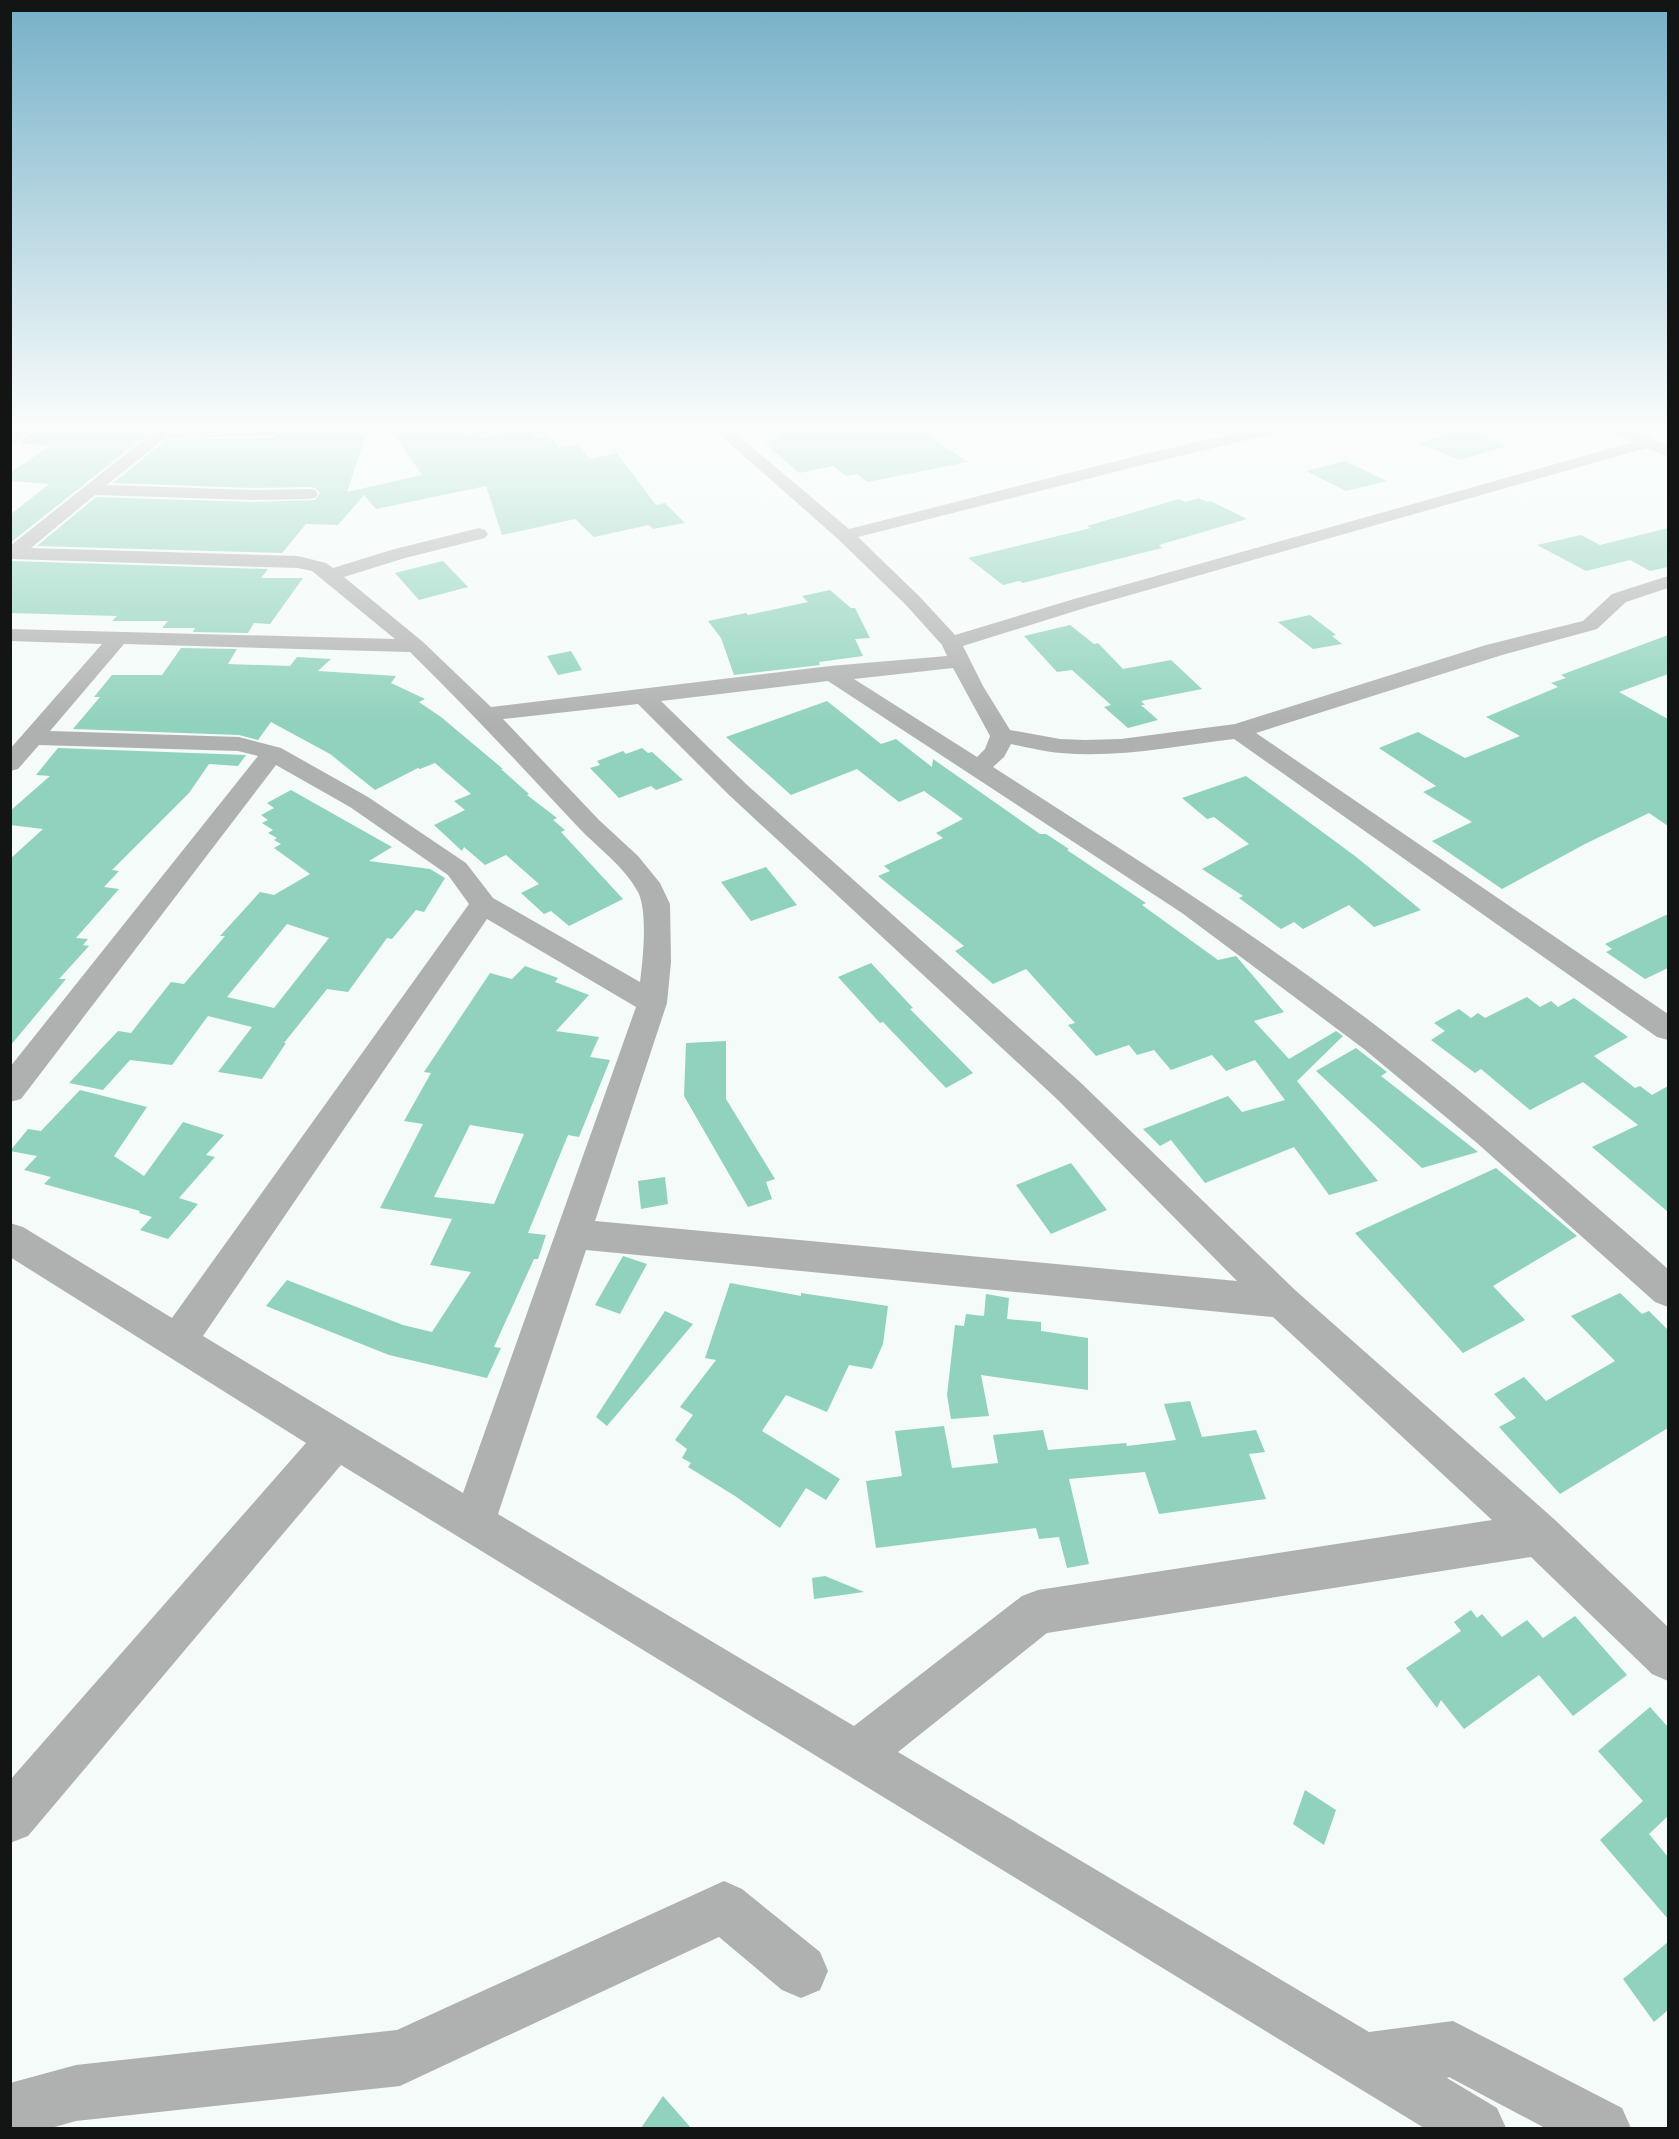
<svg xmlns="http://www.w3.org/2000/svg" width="1679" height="2139" font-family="'Roboto Condensed',sans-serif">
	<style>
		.building { fill: #90d2bd; fill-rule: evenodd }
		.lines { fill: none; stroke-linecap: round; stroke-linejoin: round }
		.minor { fill: #aeb1b0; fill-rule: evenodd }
		.tertiary { fill: #aeb1b0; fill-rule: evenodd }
	</style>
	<rect width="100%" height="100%" fill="#f4fbf8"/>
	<g class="building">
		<polygon points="41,426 158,426 10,543 10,515 49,484 10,481 10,473 51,445 22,444 22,440"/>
		<polygon points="276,426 369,426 347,492 422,475 388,426 462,426 463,437 478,434 482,438 529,430 536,438 548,436 559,448 578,445 590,459 617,453 656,505 665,503 685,523 653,529 649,525 594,537 575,519 502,535 486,486 376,509 364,495 338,525 306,524 282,553 37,546 96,497 252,502 315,500 320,493 315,488 309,487 252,488 113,483 166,440 272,438 282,432"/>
		<polygon points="764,426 827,426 839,434 884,426 908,426 920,434 925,433 968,462 867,482 857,474 846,476 833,466 799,473 768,446 770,446 764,441 781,438"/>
		<polygon points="1466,430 1507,446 1460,460 1419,443"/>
		<polygon points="1345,461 1387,481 1346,491 1306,471"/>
		<polygon points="1199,498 1207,502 1211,501 1247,519 1159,545 1162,548 1023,583 1019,581 1003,585 968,558 1091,528 1087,526 1179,499 1185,502"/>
		<polygon points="1668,528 1668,567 1650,571 1630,560 1586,571 1537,545 1581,535 1600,545"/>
		<polygon points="10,561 268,569 261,578 303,578 270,624 254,623 248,633 193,632 195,628 162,628 168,621 112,621 117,616 10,613"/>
		<polygon points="443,561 468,587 419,600 395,573"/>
		<polygon points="830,590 851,608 855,608 870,638 855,639 863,656 819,662 820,665 734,675 721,638 708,621 746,613 748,615 808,602 802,596"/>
		<polygon points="1310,615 1336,635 1332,636 1342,644 1313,649 1278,622"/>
		<polygon points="1070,625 1094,644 1098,643 1123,669 1171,660 1202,689 1141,701 1145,705 1141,705 1158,720 1128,728 1104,707 1111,705 1072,670 1057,672 1024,636"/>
		<polygon points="1668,635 1668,674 1619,692 1668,719 1668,826 1649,813 1585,844 1502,889 1432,841 1472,822 1423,792 1436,786 1379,748 1418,732 1465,758 1520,736 1486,717 1558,687 1551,683 1566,678 1561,675"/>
		<polygon points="181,648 237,649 228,664 290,666 297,657 331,659 318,671 396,676 391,683 425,699 419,702 441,717 503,769 501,769 529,794 527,795 557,818 553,820 565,830 561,832 623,899 569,926 551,911 544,914 521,893 539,884 506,855 485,865 464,847 462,851 434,825 465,810 454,801 471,794 435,763 420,769 418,768 375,790 330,754 271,722 258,740 239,735 73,729 100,697 94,697 112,675 162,675"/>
		<polygon points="571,651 582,670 558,675 547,656"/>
		<polygon points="827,701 881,744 896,739 932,767 933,759 1040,834 1046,834 1069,849 1067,850 1146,903 1142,905 1218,960 1236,956 1284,1012 1254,1021 1289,1059 1336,1031 1343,1036 1297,1081 1378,1181 1329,1195 1294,1147 1205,1183 1171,1140 1160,1146 1143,1129 1228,1096 1242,1112 1285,1100 1255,1060 1226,1071 1212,1055 1171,1070 1154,1050 1137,1055 1129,1045 1096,1056 1068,1025 1075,1023 1026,969 993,984 955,951 964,946 878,876 890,871 884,866 943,838 936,833 963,819 924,791 899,802 857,769 791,795 726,737"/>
		<polygon points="58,748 246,755 238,766 209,764 189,793 112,870 119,871 104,887 119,889 76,938 88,939 83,945 89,946 59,979 66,979 10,1046 10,859 43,829 10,825 10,811 50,776 36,775"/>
		<polygon points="642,748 648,753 652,752 683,780 656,790 651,786 619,798 590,768 600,765 597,761 623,751 626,754"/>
		<polygon points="1246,776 1355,856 1421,910 1374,927 1349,905 1303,929 1294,922 1281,929 1239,898 1243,896 1202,869 1249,844 1214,817 1207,819 1182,798"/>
		<path d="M291,790l101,57 -23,14 61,8 15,9 -21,34 -8,-2 -24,29 -5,-1 -39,54 -21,-3 -43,54h2l-24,36 -44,-7 34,-45 -44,-11 -36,49 -42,-5 -27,30 -34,-7 49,-52 13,2 40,-51 13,2 41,-48h-5l40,-44 14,3 36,-21 -36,-26 7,-4 -7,-4 3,-2 -9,-5 5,-3 -11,-7 6,-3 -7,-5 13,-7 -7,-5zM287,924l42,14 -55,70 -47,-11z"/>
		<polygon points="766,867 797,905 751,921 721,882"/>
		<polygon points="1668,914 1668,968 1645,979 1606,952 1612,949 1605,944"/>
		<polygon points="871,963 913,1008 910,1009 973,1073 946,1088 883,1022 880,1023 838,977"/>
		<path d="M525,966l33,12 -3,4 34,13 -33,36 43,6 -9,20 20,3 -31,77 -11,-2 -40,98 18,2 -8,24h-4l-40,88 7,1 -14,30 -98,-23 -123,-49 21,-26 116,45 29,7 39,-60 -41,-7 22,-46 -72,-11 43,-84 -19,-3 27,-48 -7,-1 66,-99 22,6zM470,1125l54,9 -30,70 -60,-7z"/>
		<polygon points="1527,997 1540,1007 1551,1001 1558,1007 1574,998 1628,1037 1594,1056 1635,1088 1640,1086 1652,1095 1668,1086 1668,1212 1592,1147 1638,1125 1583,1082 1530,1110 1481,1069 1475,1073 1431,1040 1445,1031 1434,1023 1459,1009 1471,1018 1478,1013 1485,1018"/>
		<polygon points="726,1041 726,1099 775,1179 766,1182 772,1199 748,1207 684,1096 686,1043"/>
		<polygon points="1356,1048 1387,1072 1381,1076 1478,1152 1422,1168 1316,1071"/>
		<polygon points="80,1090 147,1107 114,1156 144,1176 183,1122 224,1135 206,1155 215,1157 179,1198 198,1204 168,1239 140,1230 152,1217 139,1213 140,1211 44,1184 51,1177 24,1170 37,1156 10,1151 28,1129 41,1131"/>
		<polygon points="1071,1163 1107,1210 1051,1234 1016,1185"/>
		<polygon points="1496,1168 1577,1236 1493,1286 1525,1320 1463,1353 1355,1233"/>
		<polygon points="665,1177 668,1204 641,1209 638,1181"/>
		<polygon points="623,1256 647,1264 620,1314 595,1305"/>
		<polygon points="730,1283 801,1296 801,1293 888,1306 883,1344 872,1369 849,1365 827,1412 786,1395 762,1431 840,1479 826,1500 806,1488 780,1528 735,1496 688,1467 691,1463 682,1458 687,1449 675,1440 693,1415 680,1407 716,1360 705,1358"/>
		<polygon points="1620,1293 1642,1314 1649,1311 1668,1330 1668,1428 1560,1494 1499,1427 1516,1418 1494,1394 1524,1377 1546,1401 1615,1361 1571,1316"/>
		<polygon points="986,1294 1009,1298 1007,1319 1041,1322 1041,1331 1088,1338 1088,1390 981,1375 989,1416 951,1419 947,1395 955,1325 964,1326 966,1314 984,1316"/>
		<polygon points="665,1311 693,1324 607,1426 596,1417"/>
		<polygon points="1190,1401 1202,1437 1256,1430 1265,1452 1249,1454 1266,1499 1159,1514 1145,1472 1069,1479 1089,1564 1067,1568 1059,1537 1039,1539 1036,1528 876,1548 866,1481 902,1476 895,1431 944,1426 952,1468 998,1463 993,1435 1043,1430 1048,1450 1126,1443 1127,1446 1176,1440 1164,1404"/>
		<polygon points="825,1576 864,1592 814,1599 812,1578"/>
		<polygon points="1471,1610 1477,1618 1482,1614 1502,1637 1527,1620 1543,1638 1575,1616 1627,1675 1573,1716 1539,1675 1464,1729 1441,1700 1437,1708 1406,1668 1461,1631 1454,1622"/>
		<polygon points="1650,1707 1668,1727 1668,1816 1649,1834 1668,1857 1668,1919 1600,1840 1643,1801 1598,1751"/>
		<polygon points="1305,1790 1336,1810 1324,1845 1293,1824"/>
		<polygon points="1668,1942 1668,2010 1654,2022 1623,1979"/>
		<polygon points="663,2096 691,2128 641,2128"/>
	</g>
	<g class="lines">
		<g class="minor">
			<polygon points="21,426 39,426 10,445 10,433"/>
			<path d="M161,426h17l-1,2 95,-2 8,5 -8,5 -107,2 -58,47 145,5 57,-1 6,1 3,4 -3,4 -6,1 -57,1 -157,-5 -64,53 267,8 28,7 7,5 58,-18 88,-22 6,2 3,4 -3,4 -80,20 -61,19 79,65 68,65 339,-41 117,-10 -5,-11 -36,-40 -68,-66 -128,-113h17l122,103 295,-75 125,-28h27l-2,3 -148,35 -288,73 62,60 35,38 119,-36 567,-159h12l2,3 -2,3 -565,161 -125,39 20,40 27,44 50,9 25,1 36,-1 114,-15 251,-79 97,-24 29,-27 56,-18v12l-42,14 -29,27 -95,26 -246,78 412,281v26l-11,-3 -423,-298c-57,7 -115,19 -173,14 -17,-1 -34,-6 -50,-9l-7,13 -11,10c134,86 268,170 394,267 97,74 189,155 281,235v38l-13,-5 -178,-159 -113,-94 -182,-136 -354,-232 -167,20 85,83 334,298 215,208 259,229 114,108v54l-16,-7 -121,-117 -484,76 -149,119 471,280 84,-11 169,87 9,20h-86l-96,-51 -2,1 50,30 9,20h-82l-1083,-663 -313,371 -18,7v-63l296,-337 -296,-186v-34l13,4 149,91 297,-414 -21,-29 -98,-68 -74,-42 -255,334 -11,3v-35l248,-311 -20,-5 -199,-6 -21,24 -8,2v-22l92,-105 -92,-3v-12l385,10 -83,-68 -14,-3 -288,-9v-13zM124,644l286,8c58,57 113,116 169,176 19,20 45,38 59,64 10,20 5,67 2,90l-147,-84 -27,-35 -98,-66 -87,-49 -42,-11 -189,-6zM953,668l37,68 -5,13 -8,8 -123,-78zM638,704l90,90 330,306 179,181 -642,-60 72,-218 4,-41 -1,-58 -10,-21 -22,-27 -39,-36 -96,-101zM487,919l149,88 -173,486 -260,-157zM586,1250l687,67 219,203 -454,70 -16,6 -168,130 -356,-212z"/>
			<polygon points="724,1881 742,1889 820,1952 828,1971 820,1990 801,1998 782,1990 719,1937 400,2086 76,2121 51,2128 10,2128 10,2083 76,2065 397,2030"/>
		</g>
		<polygon class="tertiary" points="1601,426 1622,426 1668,446 1668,457 1603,429"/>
	</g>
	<linearGradient id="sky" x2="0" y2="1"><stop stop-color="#75b0c8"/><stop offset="0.59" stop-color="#fafdfc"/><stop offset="1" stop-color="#fafdfc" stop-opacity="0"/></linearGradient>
	<rect width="1679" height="725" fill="url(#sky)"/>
	<rect width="1679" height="2139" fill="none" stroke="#131514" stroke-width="24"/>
</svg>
